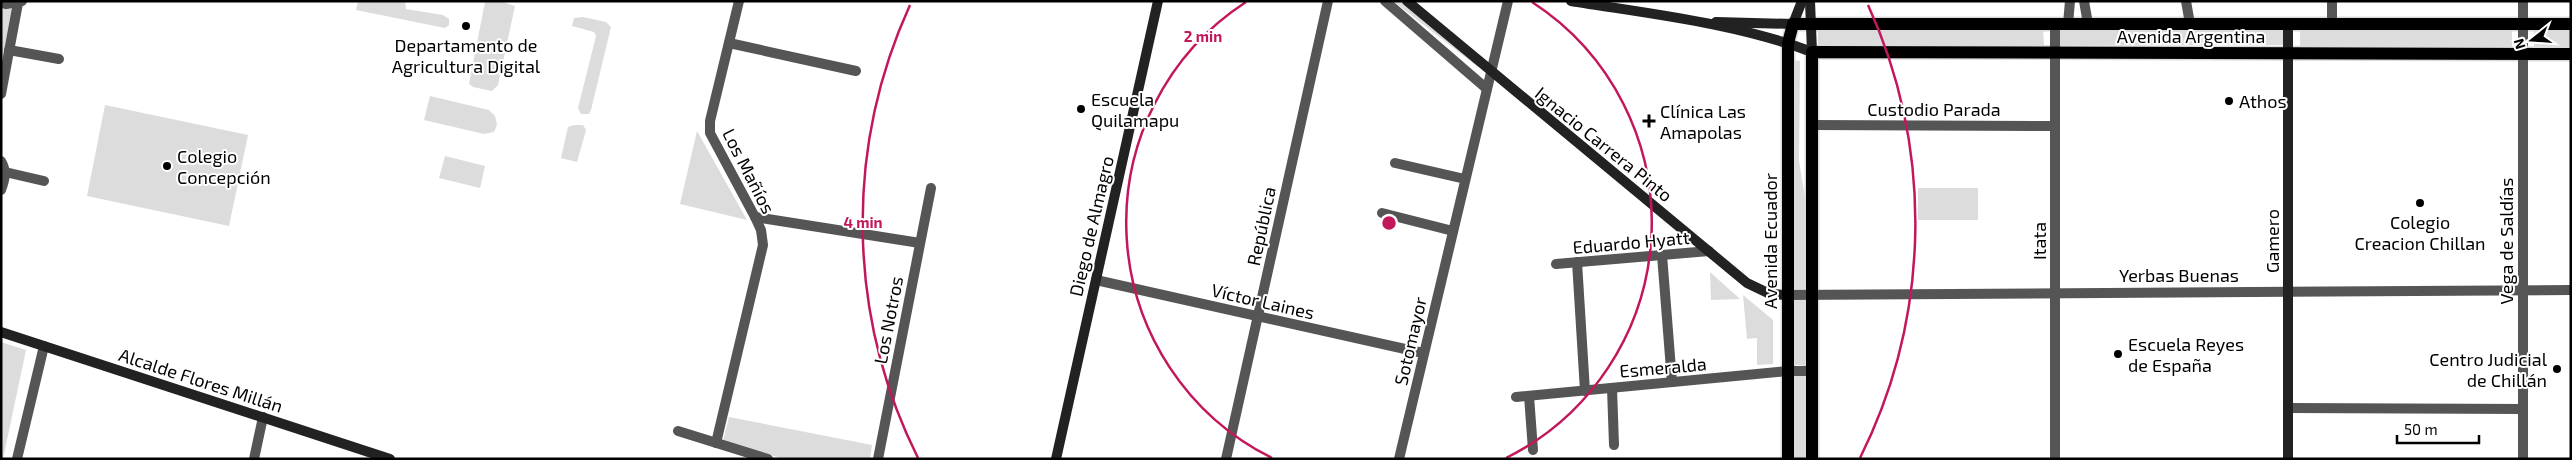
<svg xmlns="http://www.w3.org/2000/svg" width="2572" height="460" font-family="'Exo 2',sans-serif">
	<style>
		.green { fill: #dcdcdc }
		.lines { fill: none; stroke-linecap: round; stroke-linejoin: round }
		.primary-casing { stroke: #dbdbdb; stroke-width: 15 }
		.street { stroke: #555; stroke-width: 10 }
		.secondary { stroke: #222; stroke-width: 10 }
		.primary { stroke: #000; stroke-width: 12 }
		.ring { fill: none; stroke: #c2185b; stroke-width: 2.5 }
		.poi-dot { fill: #000; stroke: #fff; stroke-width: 2 }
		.labels { text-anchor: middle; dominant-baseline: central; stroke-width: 4; stroke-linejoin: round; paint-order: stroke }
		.street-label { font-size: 18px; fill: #000; stroke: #fff }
		.poi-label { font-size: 18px; fill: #000; stroke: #fff; text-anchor: start }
		.centre { fill: #c2185b; stroke: #fff; stroke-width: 2.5 }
		.ring-label { font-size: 15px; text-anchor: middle; font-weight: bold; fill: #c2185b; stroke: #fff; stroke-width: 4; stroke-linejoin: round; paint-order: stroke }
	</style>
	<rect width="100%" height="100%" fill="#fff"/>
	<g class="green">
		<polygon points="358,1 405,1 406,9 443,15 449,19 449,25 445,28 356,10"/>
		<polygon points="500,1 515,6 498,85 492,91 473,87 469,84 485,2"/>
		<polygon points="1393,1 1401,1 1481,63 1478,67"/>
		<polygon points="1,2 13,4 1,66"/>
		<polygon points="583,17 606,22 611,27 591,110 589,114 581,114 578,108 596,36 594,32 572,26 574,18"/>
		<polygon points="2043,28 2044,46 1818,45 1818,29"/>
		<polygon points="2058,28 2286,29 2286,45 2057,45"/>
		<polygon points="2300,29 2512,30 2512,50 2300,49"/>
		<rect x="2534" y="30" width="37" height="18"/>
		<polygon points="1792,60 1800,61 1799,161 1805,197 1805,366 1792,364"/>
		<polygon points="430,96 489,110 495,116 497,125 494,132 484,134 424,120"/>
		<polygon points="105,105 248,135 229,226 87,196"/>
		<polygon points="574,125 583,125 586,130 577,162 561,158 568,127"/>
		<polygon points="697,131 747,220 680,204"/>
		<polygon points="445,156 485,166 480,188 439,178"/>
		<rect x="1918" y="188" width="60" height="32"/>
		<polygon points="1710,272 1740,299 1711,300"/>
		<polygon points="1743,295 1773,320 1773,364 1757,365 1757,338 1747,339"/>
		<polygon points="1,342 26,350 3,459 1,459"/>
		<polygon points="1789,376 1805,376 1806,459 1789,459"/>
		<polygon points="729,417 872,445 870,459 784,459 723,441"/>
	</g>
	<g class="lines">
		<defs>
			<g id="primary">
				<polyline points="1788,459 1788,43 1793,24 2571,24"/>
				<polyline points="1812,459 1812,52 2571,54"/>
			</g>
		</defs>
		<use href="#primary" class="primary-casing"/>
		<g class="street">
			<polyline points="1385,1 1487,89"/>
			<polyline points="2084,1 2088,24"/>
			<polyline points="2186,1 2190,24"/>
			<polyline points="1,2 6,4 22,1"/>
			<polyline points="2055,24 2055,459"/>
			<polyline points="2068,24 2070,1"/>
			<polyline points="2332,24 2332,1"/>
			<polyline points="729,43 856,71"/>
			<polyline points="9,50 59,59"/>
			<polyline points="1,94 18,3"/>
			<polyline points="1812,125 2055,126"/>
			<path d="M1,161c6,10 4,18 0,29"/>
			<polyline points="1395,163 1465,179"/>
			<polyline points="5,172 44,181"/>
			<polyline points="1382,213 1453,231"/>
			<polyline points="755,217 920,243"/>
			<polyline points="1662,255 1672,382"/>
			<polyline points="1577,262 1585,391"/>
			<polyline points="1556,264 1709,251"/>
			<polyline points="1096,280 1423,353"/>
			<polyline points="1787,295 2571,290"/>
			<polyline points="1612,388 1614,445"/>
			<polyline points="1529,396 1533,450"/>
			<polyline points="1516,397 1788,371 1812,371"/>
			<polyline points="2288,408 2523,409"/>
			<polyline points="678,431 768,459"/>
			<polyline points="716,443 763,245 761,230 755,217 710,133 710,121 739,1"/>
			<polyline points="17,459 44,346"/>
			<polyline points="254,459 263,417"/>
			<polyline points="878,459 931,188"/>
			<polyline points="1226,459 1328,1"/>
			<polyline points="1399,459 1508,1"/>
			<polyline points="2523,459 2523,1"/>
		</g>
		<g class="secondary">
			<polyline points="1407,1 1747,283 1770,294 1787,295"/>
			<path d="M1571,1c80,13 165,22 241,51l-2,-51"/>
			<polyline points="1716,22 1793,24 1802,1"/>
			<polyline points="1,332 390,459"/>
			<polyline points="1056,459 1158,1"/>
			<polyline points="2288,459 2288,24"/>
		</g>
		<use href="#primary" class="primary"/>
	</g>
	<g class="ring">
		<path d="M1272 458A263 263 0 0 1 1246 2M1532 2A263 263 0 0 1 1506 458"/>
		<path d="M918 458A526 526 0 0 1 910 5M1868 5A526 526 0 0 1 1860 458"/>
	</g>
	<g class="poi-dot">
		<circle cx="466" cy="26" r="5"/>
		<circle cx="2229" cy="101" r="5"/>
		<circle cx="1081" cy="109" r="5"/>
		<path d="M1646.5 113.5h5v5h5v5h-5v5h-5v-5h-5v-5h5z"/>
		<circle cx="167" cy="166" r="5"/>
		<circle cx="2420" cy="203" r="5"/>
		<circle cx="2118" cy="354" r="5"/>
		<circle cx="2557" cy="369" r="5"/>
	</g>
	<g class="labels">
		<g class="street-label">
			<text x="2191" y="36">Avenida Argentina</text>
			<text x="1934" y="109">Custodio Parada</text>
			<text transform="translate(1604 144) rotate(39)">Ignacio Carrera Pinto</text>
			<text transform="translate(749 171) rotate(63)">Los Mañíos</text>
			<text transform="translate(1091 226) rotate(-77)">Diego de Almagro</text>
			<text transform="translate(1261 226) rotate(-78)">República</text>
			<text transform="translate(1770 241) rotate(-90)">Avenida Ecuador</text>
			<text transform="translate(2039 241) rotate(-90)">Itata</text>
			<text transform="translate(2272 241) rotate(-90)">Gamero</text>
			<text transform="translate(2506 241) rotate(-90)">Vega de Saldías</text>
			<text transform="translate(1631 242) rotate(-5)">Eduardo Hyatt</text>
			<text x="2179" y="275">Yerbas Buenas</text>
			<text transform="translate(1263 301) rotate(13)">Víctor Laines</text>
			<text transform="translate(888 320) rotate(-79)">Los Notros</text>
			<text transform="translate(1410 341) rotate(-77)">Sotomayor</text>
			<text transform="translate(1663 367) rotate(-5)">Esmeralda</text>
			<text transform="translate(201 380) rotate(18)">Alcalde Flores Millán</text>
		</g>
		<g class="poi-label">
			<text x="466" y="45" text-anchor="middle">Departamento de<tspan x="466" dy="21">Agricultura Digital</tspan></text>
			<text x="1091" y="99">Escuela<tspan x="1091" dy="21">Quilamapu</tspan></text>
			<text x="2239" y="101">Athos</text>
			<text x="1660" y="111">Clínica Las<tspan x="1660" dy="21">Amapolas</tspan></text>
			<text x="177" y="156">Colegio<tspan x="177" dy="21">Concepción</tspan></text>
			<text x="2420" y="222" text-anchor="middle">Colegio<tspan x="2420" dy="21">Creacion Chillan</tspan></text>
			<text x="2128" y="344">Escuela Reyes<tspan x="2128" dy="21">de España</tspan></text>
			<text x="2547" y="359" text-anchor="end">Centro Judicial<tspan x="2547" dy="21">de Chillán</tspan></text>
		</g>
	</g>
	<circle cx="1389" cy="223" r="8" class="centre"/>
	<g class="ring-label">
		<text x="1203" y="42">2 min</text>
		<text x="863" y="228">4 min</text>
	</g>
	<rect width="2572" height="460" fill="none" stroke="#000000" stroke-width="5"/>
	<g transform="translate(2532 40) rotate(253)" stroke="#ffffff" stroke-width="4" paint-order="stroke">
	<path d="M0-4L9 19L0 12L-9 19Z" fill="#000000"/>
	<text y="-8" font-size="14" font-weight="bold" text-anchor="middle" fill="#000000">N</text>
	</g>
	<path d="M2397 435v8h82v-8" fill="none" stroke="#000000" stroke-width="2.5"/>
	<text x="2404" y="435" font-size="15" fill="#000000" stroke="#ffffff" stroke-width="4" paint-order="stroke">50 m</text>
</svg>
